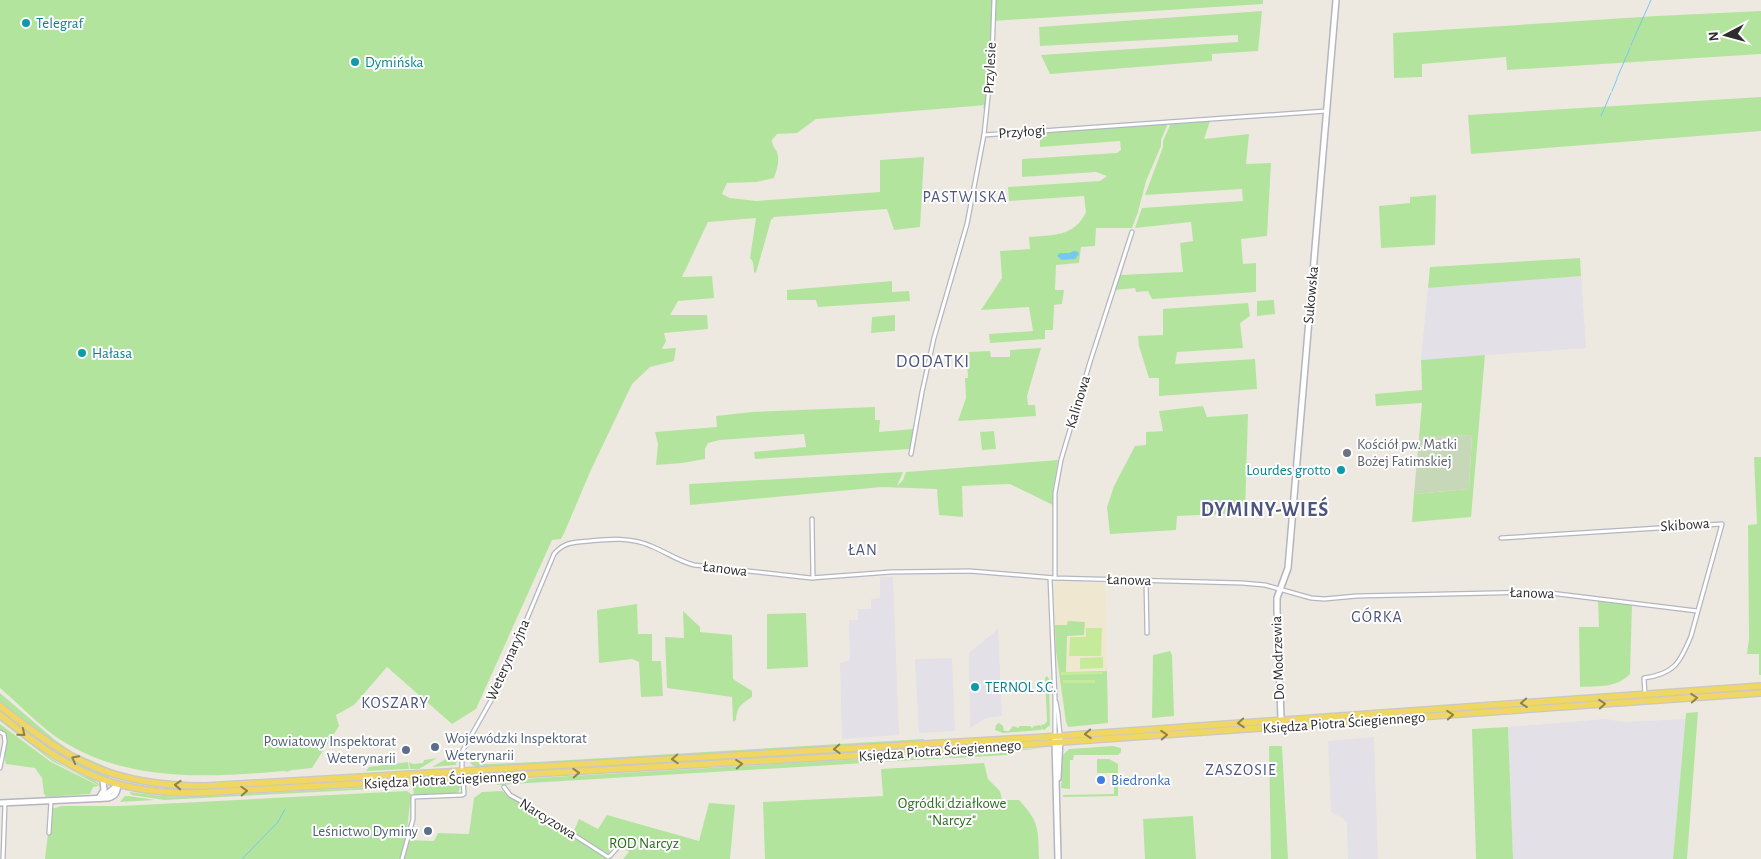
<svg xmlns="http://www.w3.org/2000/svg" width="1761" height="859" font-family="'Alegreya Sans',sans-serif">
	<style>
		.industrial { fill: #e3e0e7 }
		.education { fill: #efe7d0 }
		.green { fill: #b3e49e }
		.cemetery { fill: #c6d8b7 }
		.pitch { fill: #c5eb9a }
		.water { fill: #75c9ee }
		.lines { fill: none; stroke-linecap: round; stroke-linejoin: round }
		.stream { stroke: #75c9ee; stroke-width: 1 }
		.street-casing { stroke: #b3b6c0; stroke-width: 5.5 }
		.secondary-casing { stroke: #b3b6c0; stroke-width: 8 }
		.primary-casing { stroke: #c8c8c8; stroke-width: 8 }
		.street { stroke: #fff; stroke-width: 3 }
		.secondary { stroke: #fff; stroke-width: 5 }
		.primary { stroke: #f0d663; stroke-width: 5.5 }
		.oneway { stroke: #8e8248 }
		.culture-dot { fill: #0f9aa8; stroke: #fff; stroke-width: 2 }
		.worship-dot { fill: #6b7280; stroke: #fff; stroke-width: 2 }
		.service-dot { fill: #5c6f8a; stroke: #fff; stroke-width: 2 }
		.shop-dot { fill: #3f7fe0; stroke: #fff; stroke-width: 2 }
		.labels { text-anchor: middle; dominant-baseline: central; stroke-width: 4; stroke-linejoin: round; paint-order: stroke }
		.culture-label { font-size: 15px; fill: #0d838f; stroke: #fff; text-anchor: start }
		.street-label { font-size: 15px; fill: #2d2d2d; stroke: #fff }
		.worship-label { font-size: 15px; fill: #5b616d; stroke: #fff; text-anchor: start }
		.service-label { font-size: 15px; fill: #4e5e75; stroke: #fff; text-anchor: end }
		.shop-label { font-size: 15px; fill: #366cbe; stroke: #fff; text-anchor: start }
		.park-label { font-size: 15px; fill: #296c1c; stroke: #fff }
		.neighbourhood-label { font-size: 16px; letter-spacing: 1px; fill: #4d547f; stroke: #fff }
		.quarter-label { font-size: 18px; letter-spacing: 1px; fill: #4d547f; stroke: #fff }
		.district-label { font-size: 20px; font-weight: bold; letter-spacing: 1px; fill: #4d547f; stroke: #fff }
	</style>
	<rect width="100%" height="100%" fill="#eee9e0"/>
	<g class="industrial">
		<polygon points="1581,276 1586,348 1421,360 1428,288"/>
		<polygon points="880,577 893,577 899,735 842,739 840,663 850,660 849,620 858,620 858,609 871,609 871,599 880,598"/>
		<polygon points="998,629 1002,716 986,718 970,728 969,653"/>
		<polygon points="952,658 955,731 919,733 915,659"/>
		<polygon points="1606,719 1624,722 1686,719 1673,859 1513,859 1508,727"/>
		<polygon points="1374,737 1378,859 1348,859 1347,823 1344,819 1331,812 1328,741"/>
	</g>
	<polygon class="education" points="1057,582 1105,583 1108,723 1068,727 1066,722 1055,649 1054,588"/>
	<g class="green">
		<path d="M0,0h1263v4l-271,17 -6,84 -170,14 -19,14 -20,1 -5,6c0,6 3,8 5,12 3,9 0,17 -3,26l-18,4 -29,1 -5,11 8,4 26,3 124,-9v-32l44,-3 -4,70 -26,3 -7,-21 -113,8 -3,3 -15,53 -2,-1 -1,-10 -3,-4 6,-40 -48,4 -26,55 30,-1 2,22 -36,3 -8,14h37l1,14 -44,4 2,8 -4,8 14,-1 -2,13 -24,6 -18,17 -42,88 -25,59 -4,8 -9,1 -76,169 -24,15 -65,-57 -33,38 -18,10 3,11 -27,42 -20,2 -6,2 -1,-1c-73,6 -155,12 -221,-29 -23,-14 -43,-36 -64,-54z"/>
		<polygon points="1262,11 1258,51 1212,54 1212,61 1050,74 1041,55 1238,42 1238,35 1040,46 1039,27"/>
		<polygon points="1761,11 1761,54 1507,70 1506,57 1422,64 1422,77 1394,78 1393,33 1657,16"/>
		<polygon points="1761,97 1761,131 1471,154 1468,115"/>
		<polygon points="1210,121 1204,139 1249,134 1246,164 1271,163 1267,236 1241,239 1243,264 1256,263 1256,292 1152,299 1148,291 1136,292 1135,288 1115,290 1120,275 1183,272 1180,243 1193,241 1191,222 1135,228 1142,208 1243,201 1242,189 1145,195 1163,147 1163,141 1171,123"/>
		<path d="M1168,123l-7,17v6l-15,35 -8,31 -6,16h-36l-1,18 -14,1 -2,16 -23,2 -1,25h9l-2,14 -8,1 -1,25h-8v9l-55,4 -1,-9 44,-3 -4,-24 -48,3 21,-32 -2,-27 30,-2 -1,-12c24,-2 45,0 57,-25l-2,-16 -75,5 -1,-14 92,-6 7,-5 -11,-4 -74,5v-18l95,-6 4,-3 -1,-9 -80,6v-15z"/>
		<polygon points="1436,195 1435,245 1381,248 1379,206 1410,203 1410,197"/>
		<polygon points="1580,258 1581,276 1428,288 1430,267"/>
		<polygon points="892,281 892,292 909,291 910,301 818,307 816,300 787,300 787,290"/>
		<polygon points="1274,300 1275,314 1257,316 1257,301"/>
		<polygon points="1248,303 1250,316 1240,323 1243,348 1177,352 1175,364 1255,359 1257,389 1159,396 1159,378 1149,378 1139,346 1138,336 1163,335 1163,309"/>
		<polygon points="895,315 895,331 871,333 872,317"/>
		<polygon points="1041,348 1027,396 1028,405 1035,405 1036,416 958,421 966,398 965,378 968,378 967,361 969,352 990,351 991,357 1010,357 1010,350"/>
		<polygon points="1485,355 1471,517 1412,522 1414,494 1469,489 1472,435 1419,437 1422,403 1376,406 1375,394 1422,390 1421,360"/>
		<polygon points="1203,406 1207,417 1248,414 1245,513 1177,516 1176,530 1110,534 1107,507 1114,486 1135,446 1146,445 1146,432 1163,431 1159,411"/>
		<polygon points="875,407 875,420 880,420 879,432 913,429 910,449 755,459 754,452 806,447 804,434 720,440 708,443 705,449 705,459 682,463 656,465 658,444 655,432 717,427 716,416 752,412"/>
		<polygon points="994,431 996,449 982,450 980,432"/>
		<polygon points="1754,457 1761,457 1761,675 1759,675 1759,654 1747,654 1749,639 1748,525 1757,524"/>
		<polygon points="1058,460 1053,489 1053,505 1010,484 962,486 963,517 939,515 937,489 882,487 690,505 689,484 903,472 897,486 903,480 906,472"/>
		<path d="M1598,600l34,4 -2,70c-13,14 -32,12 -50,13l-1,-60h20z"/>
		<polygon points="637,604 638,634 652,634 652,661 661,661 663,696 641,697 639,662 632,659 599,663 597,610"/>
		<path d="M683,611l17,16v5l32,3 1,44 19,12v6c-11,7 -15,10 -16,23l-3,2 -1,-25 -65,-9 -2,-51 19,1z"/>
		<polygon points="806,613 808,667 767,669 767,614"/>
		<polygon points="1068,621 1085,622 1084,635 1067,636 1066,672 1107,671 1108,723 1068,727 1066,722 1056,651 1055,625 1067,625"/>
		<polygon points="1170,651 1172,655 1174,716 1152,718 1153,655"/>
		<polygon points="1047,676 1049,679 1050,725 1044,730 1041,729 1041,730 1003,733 995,730 996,725 999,723 1003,726 1004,731 1009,731 1013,726 1019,728 1019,726 1030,726 1032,728 1034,726 1040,725 1042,728 1041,725 1045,724 1047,721 1045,678"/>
		<path d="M0,693l55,47 17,12 39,17 -1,1c-42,-13 -76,-40 -110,-68z"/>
		<path d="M0,709c34,27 67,51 109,67l-1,2c-36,-7 -79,-43 -108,-66z"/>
		<polygon points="1698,712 1687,859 1673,859 1686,713"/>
		<path d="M0,718c24,20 47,40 74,54 9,4 22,7 28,15l-50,-26 -52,-40z"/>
		<path d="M0,724l51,38 48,24 -6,1 -3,7 -45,3 1,-1 -2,-2 -2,-16 -7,-10 -29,-4c-4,-10 1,-21 -1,-31l-5,-1z"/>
		<polygon points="1508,727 1513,859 1476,859 1472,729"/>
		<polygon points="924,739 924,740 919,741 534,764 475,767 470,763 474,760 487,764 536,762"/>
		<polygon points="1044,740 971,746 520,772 552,769"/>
		<polygon points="1113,746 1121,748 1121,752 1118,755 1074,755 1073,760 1070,760 1070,789 1061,788 1063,755 1069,749"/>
		<polygon points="1269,746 1282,746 1288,859 1271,859"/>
		<polygon points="1044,748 1018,751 1009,755 954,758 927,756"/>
		<polygon points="897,757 948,758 497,785 497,782 527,781 527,779 536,778"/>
		<polygon points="437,758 419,769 410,769 409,762 413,764 423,763 424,760"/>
		<polygon points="448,758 457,759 456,765 432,767"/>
		<polygon points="1097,759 1109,759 1118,764 1118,796 1063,797 1063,795 1114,794 1114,773 1097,773"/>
		<polygon points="408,762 409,769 366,771 369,767"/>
		<path d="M984,763l4,16 12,12 2,9h17c21,22 19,30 20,59h-274l-2,-57 120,-6 -2,-27z"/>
		<polygon points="455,783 460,787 459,791 457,793 414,795 413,787 164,800 132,795 129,792 161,796 187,797"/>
		<polygon points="407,791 411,794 406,840 434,841 438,833 469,834 474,798 482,792 502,791 607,859 45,859 51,809 62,806 120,806"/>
		<polygon points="125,796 129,796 155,800 120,802"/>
		<polygon points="709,803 735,805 730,859 623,859 629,852 616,842 609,851 610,852 608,854 573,833 579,819 598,829 607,815 699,841"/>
		<polygon points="1193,816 1196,859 1145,859 1143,819"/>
	</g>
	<polygon class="cemetery" points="1472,435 1469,489 1414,494 1419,437"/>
	<g class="pitch">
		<polygon points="1086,628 1102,628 1101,656 1069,656 1070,637 1086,637"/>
		<polygon points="1103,657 1103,668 1080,669 1080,658"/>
		<polygon points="1061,672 1103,672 1103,674 1061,675"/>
		<rect x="1063" y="680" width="32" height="3"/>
	</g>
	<polygon class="water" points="1074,251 1078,252 1079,254 1075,259 1062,260 1057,256 1060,253 1069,253"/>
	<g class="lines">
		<g class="stream">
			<polyline points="1631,45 1651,0"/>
			<polyline points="991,49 992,0"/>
			<polyline points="1617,78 1630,48"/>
			<polyline points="1612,91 1617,79"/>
			<polyline points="984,108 987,95"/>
			<polyline points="1601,116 1611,93"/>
			<polyline points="242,859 278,822 285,809"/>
		</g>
		<defs>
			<g id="street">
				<polyline points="984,135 992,59 994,0"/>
				<polyline points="911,454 922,392 934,338 967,224 984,135 1326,111"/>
				<polyline points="812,519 813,578"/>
				<path d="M1501,538l221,-14 -31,112c-11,27 -17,38 -47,42l1,17"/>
				<polyline points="1050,578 1055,698 1055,736"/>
				<polyline points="1055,578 1055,493 1061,460 1090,362 1132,232"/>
				<polyline points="1146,580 1147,633"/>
				<polyline points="1056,702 1058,714 1060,735"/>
				<polyline points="0,732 4,734 5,742 0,768"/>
				<path d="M462,772v-20l36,-64 56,-134c10,-12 21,-12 35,-13 21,-2 42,-4 62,5 15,6 27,15 43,19l117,13 80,-6 79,-1 85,7 187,5 23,2 46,13 13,1 33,-3 185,-4 155,19"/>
				<polyline points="504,787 510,795 526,804 608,857 610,856 618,847"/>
				<polyline points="49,833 51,801"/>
				<polyline points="3,859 5,803"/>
				<polyline points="402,859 413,819 413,797 462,795 464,794 463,779"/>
			</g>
			<g id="secondary">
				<polyline points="1279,727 1281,718 1277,609 1277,598 1288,568 1336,0"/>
				<polyline points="1055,740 1058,859"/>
				<polyline points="1058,778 1060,739"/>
				<polyline points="103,797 118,785"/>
				<polyline points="99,798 104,790 103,780"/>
				<path d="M0,803l108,-5c8,-2 9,-6 10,-13"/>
			</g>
			<g id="primary">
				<path d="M0,706c71,56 112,80 205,80l840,-49 716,-51"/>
				<path d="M0,715c65,53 109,79 196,78l723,-41 842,-59"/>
			</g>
		</defs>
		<use href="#street" class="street-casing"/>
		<use href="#secondary" class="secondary-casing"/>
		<use href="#primary" class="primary-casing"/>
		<use href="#street" class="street"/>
		<use href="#secondary" class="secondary"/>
		<use href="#primary" class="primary"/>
	</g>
	<defs><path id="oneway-chevron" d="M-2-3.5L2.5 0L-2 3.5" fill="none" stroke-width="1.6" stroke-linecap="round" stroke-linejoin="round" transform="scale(1.25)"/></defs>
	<g class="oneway">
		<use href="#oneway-chevron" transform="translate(1694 698) rotate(-4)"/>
		<use href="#oneway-chevron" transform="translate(1524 703) rotate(176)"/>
		<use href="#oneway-chevron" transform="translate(1602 704) rotate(-4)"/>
		<use href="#oneway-chevron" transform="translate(1450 715) rotate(-4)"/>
		<use href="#oneway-chevron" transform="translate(1241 723) rotate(176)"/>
		<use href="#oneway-chevron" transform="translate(22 733) rotate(39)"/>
		<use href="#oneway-chevron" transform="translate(1088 734) rotate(176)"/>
		<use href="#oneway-chevron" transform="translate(1164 735) rotate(-4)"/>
		<use href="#oneway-chevron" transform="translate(837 749) rotate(177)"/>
		<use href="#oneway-chevron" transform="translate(75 759) rotate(-153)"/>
		<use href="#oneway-chevron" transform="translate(675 759) rotate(177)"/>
		<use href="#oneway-chevron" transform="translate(739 764) rotate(-4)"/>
		<use href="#oneway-chevron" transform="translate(576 773) rotate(-3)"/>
		<use href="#oneway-chevron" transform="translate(178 785) rotate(-178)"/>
		<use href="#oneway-chevron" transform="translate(244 791) rotate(-3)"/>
	</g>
	<g class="culture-dot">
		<circle cx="26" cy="23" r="5"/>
		<circle cx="355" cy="62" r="5"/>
		<circle cx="82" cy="353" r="5"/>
		<circle cx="1341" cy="470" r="5"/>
		<circle cx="975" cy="687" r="5"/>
	</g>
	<circle class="worship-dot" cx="1347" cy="453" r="5"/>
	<g class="service-dot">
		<circle cx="435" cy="747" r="5"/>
		<circle cx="406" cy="750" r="5"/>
		<circle cx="428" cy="831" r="5"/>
	</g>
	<circle class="shop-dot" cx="1101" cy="780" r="5"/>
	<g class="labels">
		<g class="culture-label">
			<text x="36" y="23">Telegraf</text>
			<text x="365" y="62">Dymińska</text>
			<text x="92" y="353">Hałasa</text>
			<text x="1331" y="470" text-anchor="end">Lourdes grotto</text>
			<text x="985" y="687">TERNOL S.C.</text>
		</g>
		<g class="street-label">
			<text transform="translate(990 68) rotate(-87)">Przylesie</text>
			<text transform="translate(1022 132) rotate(-4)">Przyłogi</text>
			<text transform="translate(1311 295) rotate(-85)">Sukowska</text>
			<text transform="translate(1078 402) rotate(-73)">Kalinowa</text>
			<text transform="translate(1685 525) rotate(-4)">Skibowa</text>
			<text transform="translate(725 569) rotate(7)">Łanowa</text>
			<text transform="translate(1129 580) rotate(2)">Łanowa</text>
			<text transform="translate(1532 593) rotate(2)">Łanowa</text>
			<text transform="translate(1278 658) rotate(-92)">Do Modrzewia</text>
			<text transform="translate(508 660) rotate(-66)">Weterynaryjna</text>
			<text transform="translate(1344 723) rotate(-4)">Księdza Piotra Ściegiennego</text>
			<text transform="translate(940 751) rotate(-4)">Księdza Piotra Ściegiennego</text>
			<text transform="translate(445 780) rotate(-3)">Księdza Piotra Ściegiennego</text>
			<text transform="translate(548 819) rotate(32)">Narcyzowa</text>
		</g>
		<g class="worship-label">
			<text x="1357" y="444">Kościół pw. Matki<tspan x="1357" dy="17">Bożej Fatimskiej</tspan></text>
		</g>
		<g class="service-label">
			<text x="445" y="738" text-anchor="start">Wojewódzki Inspektorat<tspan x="445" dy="17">Weterynarii</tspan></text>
			<text x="396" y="741">Powiatowy Inspektorat<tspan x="396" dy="17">Weterynarii</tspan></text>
			<text x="418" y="831">Leśnictwo Dyminy</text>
		</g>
		<g class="shop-label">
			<text x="1111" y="780">Biedronka</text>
		</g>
		<g class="park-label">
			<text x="952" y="803">Ogródki działkowe<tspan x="952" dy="17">"Narcyz"</tspan></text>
			<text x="644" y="843">ROD Narcyz</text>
		</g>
		<g class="neighbourhood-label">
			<text x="965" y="197">PASTWISKA</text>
			<text x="863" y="550">ŁAN</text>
			<text x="1377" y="617">GÓRKA</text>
			<text x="395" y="703">KOSZARY</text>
			<text x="1241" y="770">ZASZOSIE</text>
		</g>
		<g class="quarter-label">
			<text x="933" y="362">DODATKI</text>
		</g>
		<g class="district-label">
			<text x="1265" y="510">DYMINY-WIEŚ</text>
		</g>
	</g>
	<g transform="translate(1726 35) rotate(264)" stroke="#ffffff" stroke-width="4" paint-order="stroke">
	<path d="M0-4L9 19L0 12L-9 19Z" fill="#2d2d2d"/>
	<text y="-8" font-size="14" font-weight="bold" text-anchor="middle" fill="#2d2d2d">N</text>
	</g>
</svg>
